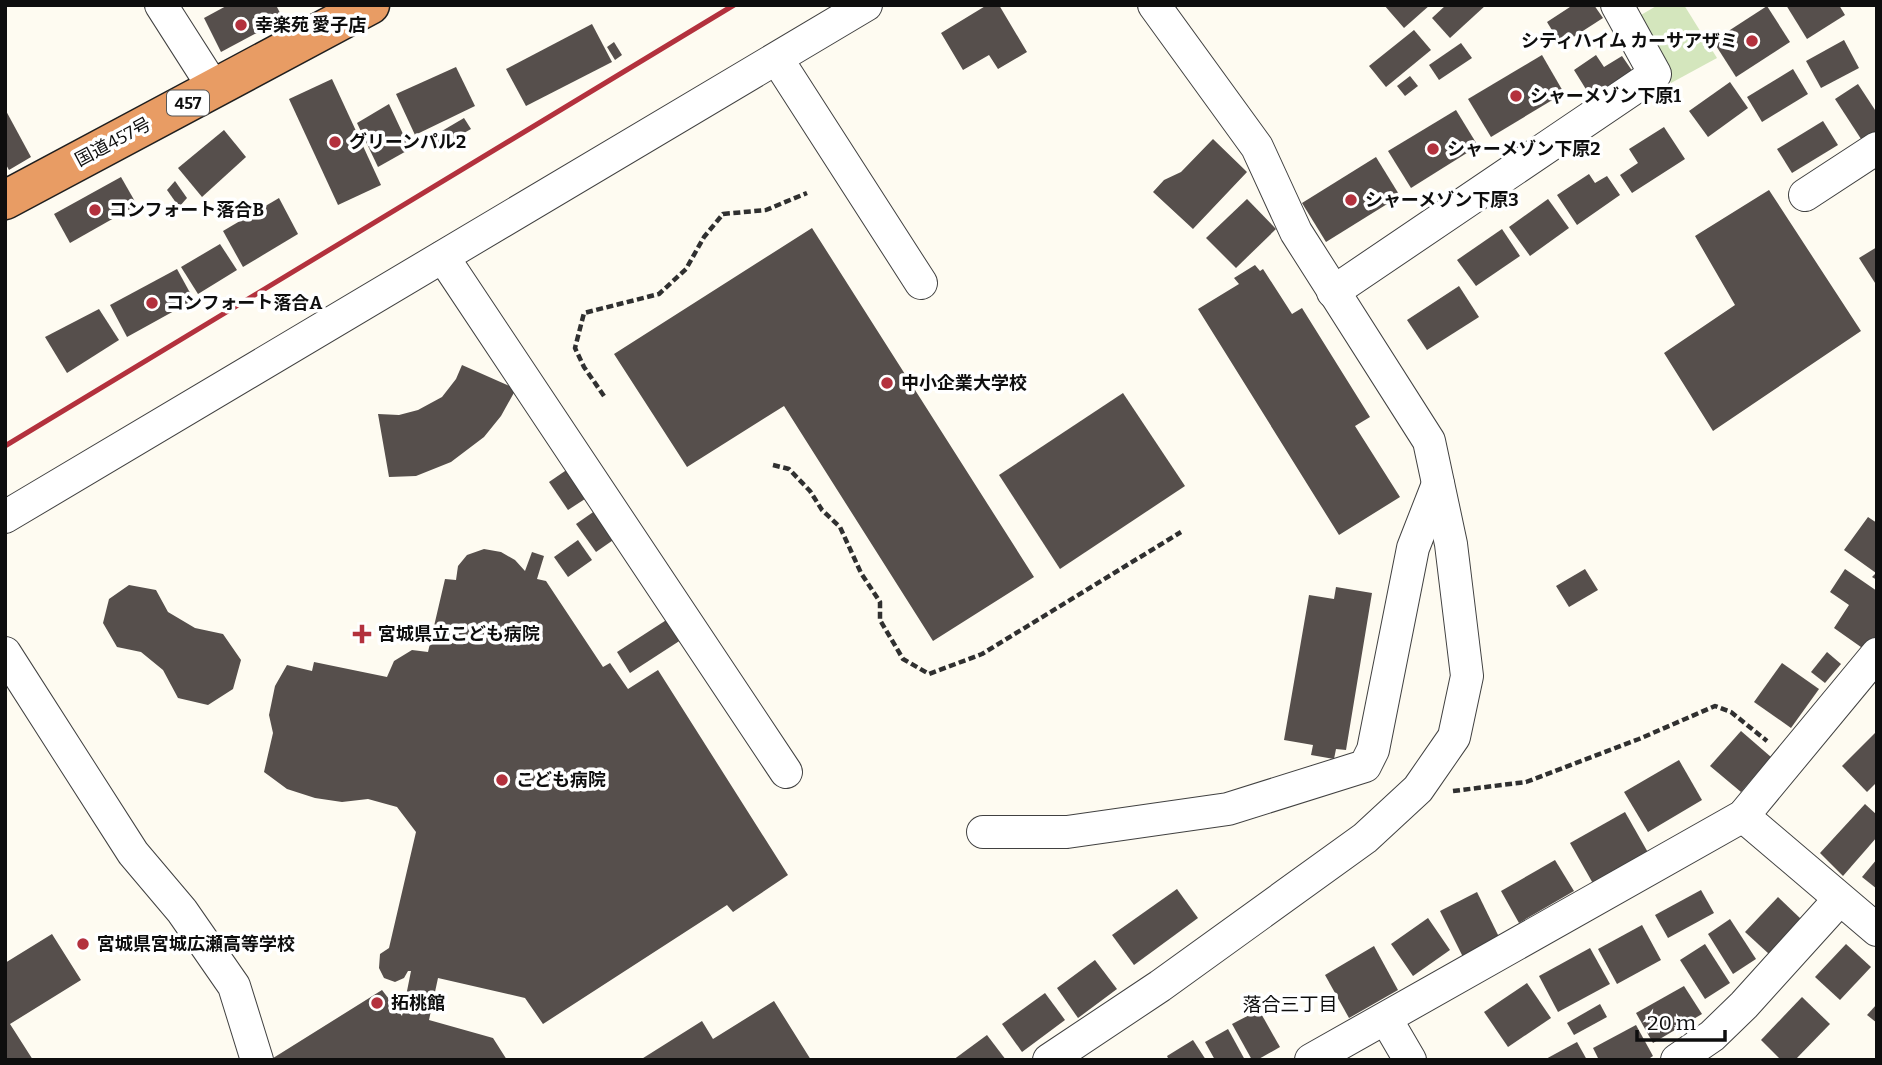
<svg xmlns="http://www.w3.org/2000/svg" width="1882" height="1065" font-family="Bitter,'Noto Sans JP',serif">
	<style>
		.green { fill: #d4e6bd }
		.building { fill: #564f4c }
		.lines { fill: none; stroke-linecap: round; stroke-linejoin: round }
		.minor-casing { stroke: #414141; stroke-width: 34 }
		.highway-casing { stroke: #1f1f1f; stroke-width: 41 }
		.path { stroke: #303030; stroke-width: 4.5; stroke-dasharray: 7 3.5; stroke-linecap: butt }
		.minor { stroke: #fff; stroke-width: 32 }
		.highway { stroke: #e89c64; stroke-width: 38 }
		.rail { stroke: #b3313d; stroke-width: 5 }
		.poi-dot { fill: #b3313d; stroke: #fff; stroke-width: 2.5 }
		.labels { text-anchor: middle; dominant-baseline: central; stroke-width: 7; stroke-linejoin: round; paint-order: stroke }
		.shield { fill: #fff; stroke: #565656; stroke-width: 2 }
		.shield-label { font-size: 16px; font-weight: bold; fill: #0e0e0e }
		.poi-label { font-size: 18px; font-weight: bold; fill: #0e0e0e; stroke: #fff; text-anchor: start }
		.street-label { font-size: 18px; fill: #0e0e0e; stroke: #fff }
		.neighbourhood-label { font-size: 19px; fill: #0e0e0e; stroke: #fff }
	</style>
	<rect width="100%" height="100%" fill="#fefbf1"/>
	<polygon class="green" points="1658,5 1684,5 1717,58 1671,83 1634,19"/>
	<g class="building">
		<polygon points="228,5 276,5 283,19 221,52 204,18"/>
		<polygon points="987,5 999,5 1027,52 998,69 989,55 963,70 941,33"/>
		<polygon points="1384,5 1430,5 1404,28"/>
		<polygon points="1446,5 1486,5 1450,38 1432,18"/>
		<polygon points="1573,5 1594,5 1603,18 1561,45 1547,22"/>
		<polygon points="1786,5 1839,5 1845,15 1807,39"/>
		<polygon points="1767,6 1790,42 1736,77 1713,41"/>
		<polygon points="592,24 612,62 526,106 506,69"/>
		<polygon points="1414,30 1431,50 1386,87 1369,66"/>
		<polygon points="1844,40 1859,68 1821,88 1806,61"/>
		<polygon points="614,42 622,55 615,60 607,47"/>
		<polygon points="1461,43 1472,58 1439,80 1429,65"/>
		<polygon points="1542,55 1564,93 1491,137 1468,99"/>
		<polygon points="1596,55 1604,67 1622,56 1633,72 1592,99 1574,70"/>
		<polygon points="456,67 475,106 415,135 396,94"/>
		<polygon points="1793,69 1808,94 1762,122 1747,97"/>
		<polygon points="1410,76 1418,86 1405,96 1397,86"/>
		<polygon points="332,79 381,185 338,205 289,99"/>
		<polygon points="1730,82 1748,108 1708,137 1689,111"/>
		<polygon points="1858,84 1877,113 1877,133 1863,142 1835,99"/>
		<polygon points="389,104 410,149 378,167 357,123"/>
		<polygon points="5,109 31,157 9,170 5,163"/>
		<polygon points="1456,110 1478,146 1411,188 1388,151"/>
		<polygon points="464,118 471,129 436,149 430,138"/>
		<polygon points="1823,121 1838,145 1792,173 1777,149"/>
		<polygon points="1664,127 1685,159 1632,193 1620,175 1638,163 1629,149"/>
		<polygon points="224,130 246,157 202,197 178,168"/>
		<polygon points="1213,139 1247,172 1193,229 1153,192 1164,180 1181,172"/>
		<polygon points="1376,157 1400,196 1326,242 1302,203"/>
		<polygon points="1589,174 1595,183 1607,176 1620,195 1577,225 1557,195"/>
		<polygon points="121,177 137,205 70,243 54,214"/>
		<polygon points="175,181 187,198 179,207 167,190"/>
		<polygon points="1769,190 1861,331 1713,431 1664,353 1735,305 1695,236"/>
		<polygon points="279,198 298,234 243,267 223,231"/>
		<polygon points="1247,199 1276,229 1236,268 1206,238"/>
		<polygon points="1548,199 1569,228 1530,256 1509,227"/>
		<polygon points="812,228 1034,577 933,641 784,406 687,467 614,354"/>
		<polygon points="1502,229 1520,256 1476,286 1457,260"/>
		<polygon points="220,244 237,270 198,294 181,267"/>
		<polygon points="1877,247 1877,286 1859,258"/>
		<polygon points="1255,265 1260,271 1263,269 1292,314 1302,308 1370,417 1355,426 1400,497 1339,535 1198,309 1239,284 1234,278"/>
		<polygon points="177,269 194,300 127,337 110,305"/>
		<polygon points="1459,286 1479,317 1427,350 1407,320"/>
		<polygon points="99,309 119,340 67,373 45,337"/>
		<polygon points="462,365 516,389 501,416 484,437 451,462 416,476 389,477 378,414 399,415 418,410 442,397 456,379"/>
		<polygon points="1123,393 1185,486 1060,569 999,475"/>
		<polygon points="568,469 588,497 568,510 549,482"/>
		<polygon points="599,508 619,536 596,552 576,524"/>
		<polygon points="1868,517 1877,523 1877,580 1872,577 1876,573 1844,550"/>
		<polygon points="578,540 592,560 568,577 554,557"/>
		<polygon points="484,549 501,552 515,560 525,571 532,552 544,556 537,579 546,581 603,667 610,663 628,689 658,670 788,875 733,912 727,905 543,1024 525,998 438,978 429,1020 493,1038 507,1060 270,1060 382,990 402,1016 411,971 408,971 404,978 395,982 384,978 379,968 380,954 389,948 416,832 397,807 368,799 342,802 315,798 287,789 264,772 273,733 269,715 275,686 287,665 312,671 314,662 387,677 394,661 412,650 428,652 445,579 456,580 458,566 467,555"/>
		<polygon points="1585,569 1598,590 1569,607 1556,586"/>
		<polygon points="1845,569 1877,591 1877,639 1868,652 1834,628 1849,605 1830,592"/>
		<polygon points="129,585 156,590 168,612 195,628 223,634 241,660 233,689 208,705 178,698 163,670 141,652 117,647 103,623 109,599"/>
		<polygon points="1336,587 1372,593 1346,750 1336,749 1334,759 1311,755 1313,745 1284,740 1309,595 1334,599"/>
		<polygon points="671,617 684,638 630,673 617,652"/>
		<polygon points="1827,652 1841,664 1825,683 1811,672"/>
		<polygon points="1782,663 1819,689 1791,728 1754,702"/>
		<polygon points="1741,731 1771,757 1741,792 1710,766"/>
		<polygon points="1877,731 1877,782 1867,792 1842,766"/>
		<polygon points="1679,760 1702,800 1648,832 1624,792"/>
		<polygon points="1865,804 1877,815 1877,837 1843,876 1820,853"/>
		<polygon points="1625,812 1650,856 1595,887 1570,843"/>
		<polygon points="1877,859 1877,889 1862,877"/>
		<polygon points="1555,860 1574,891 1519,923 1501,891"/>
		<polygon points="1177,889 1198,918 1134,965 1112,935"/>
		<polygon points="1701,890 1714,913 1668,938 1655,915"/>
		<polygon points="1477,892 1500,939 1463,957 1440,911"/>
		<polygon points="1778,897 1802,920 1769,954 1745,932"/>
		<polygon points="1428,918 1450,950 1413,976 1391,944"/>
		<polygon points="1730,919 1756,959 1733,974 1708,934"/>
		<polygon points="1642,925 1661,960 1617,984 1598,949"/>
		<polygon points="52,934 81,980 10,1024 33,1060 5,1060 5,963"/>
		<polygon points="1705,944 1730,983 1705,999 1680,960"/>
		<polygon points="1846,944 1871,967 1840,1000 1815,977"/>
		<polygon points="1374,946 1398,990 1349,1018 1325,975"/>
		<polygon points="1590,948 1610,984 1558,1012 1539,976"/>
		<polygon points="1095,960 1117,989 1078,1018 1057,988"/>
		<polygon points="1527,983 1551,1018 1508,1047 1484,1012"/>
		<polygon points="1684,986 1702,1014 1653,1043 1636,1013"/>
		<polygon points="1045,993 1065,1020 1022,1052 1002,1024"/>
		<polygon points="1802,997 1830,1024 1795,1060 1781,1060 1761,1040"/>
		<polygon points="774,1001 811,1060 640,1060 702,1021 713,1039"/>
		<polygon points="1600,1004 1607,1017 1574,1035 1567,1023"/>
		<polygon points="1877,1004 1877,1023 1867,1015"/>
		<polygon points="1259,1010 1280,1047 1257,1060 1252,1060 1232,1024"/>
		<polygon points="1636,1025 1653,1056 1647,1060 1599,1060 1593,1048"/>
		<polygon points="1228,1029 1245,1060 1215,1060 1205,1042"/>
		<polygon points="987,1035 1006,1060 953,1060"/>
		<polygon points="1193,1040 1206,1060 1169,1060 1167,1056"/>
		<polygon points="1577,1042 1587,1060 1544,1060"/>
	</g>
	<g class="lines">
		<defs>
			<g id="minor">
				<polyline points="161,5 214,88"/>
				<polyline points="777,59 921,283"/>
				<polyline points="1805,195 1877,148"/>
				<polyline points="443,257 786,772"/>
				<polyline points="1333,292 1655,74 1617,5"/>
				<polyline points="5,517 866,5"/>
				<polyline points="5,653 133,853 182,911 234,986 257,1060"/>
				<polyline points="1743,816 1877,930"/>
				<polyline points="983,832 1067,832 1228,809 1365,766 1373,750 1413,548 1438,484"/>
				<polyline points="1386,1019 1410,1060"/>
				<polyline points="1049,1060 1160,986 1365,838 1418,789 1454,737 1467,676 1451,544 1429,441 1296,232 1257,147 1154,5"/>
				<polyline points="1311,1060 1743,816 1877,654"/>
				<polyline points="1677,1060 1712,1036 1744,1005 1839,900"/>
			</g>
			<polyline id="highway" points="5,200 370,5"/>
		</defs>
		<use href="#minor" class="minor-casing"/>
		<use href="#highway" class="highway-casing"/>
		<g class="path">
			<polyline points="604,396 584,367 575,348 584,313 659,294 686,269 704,237 723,214 766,210 807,193"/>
			<polyline points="773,465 789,469 810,491 822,510 840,527 861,573 880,602 880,620 903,659 929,674 982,654 1181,532"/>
			<polyline points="1453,791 1526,782 1639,739 1715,706 1731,712 1767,741"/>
		</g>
		<use href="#minor" class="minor"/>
		<use href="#highway" class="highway"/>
		<polyline class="rail" points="5,446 734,5"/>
	</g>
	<g class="poi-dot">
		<circle cx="241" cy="25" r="7"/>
		<circle cx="1752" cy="41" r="7"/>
		<circle cx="1516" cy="96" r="7"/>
		<circle cx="335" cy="142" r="7"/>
		<circle cx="1433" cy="149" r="7"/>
		<circle cx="1351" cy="200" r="7"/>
		<circle cx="95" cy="210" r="7"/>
		<circle cx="152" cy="303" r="7"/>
		<circle cx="887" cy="383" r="7"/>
		<path d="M358.5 623.5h7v7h7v7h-7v7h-7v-7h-7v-7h7z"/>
		<circle cx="502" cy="780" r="7"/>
		<circle cx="83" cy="944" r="7"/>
		<circle cx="377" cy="1003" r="7"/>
	</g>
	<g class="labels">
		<rect class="shield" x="167" y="90.5" width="42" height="25" rx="5"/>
		<g class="shield-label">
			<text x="188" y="103">457</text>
		</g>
		<g class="poi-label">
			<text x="255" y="25">幸楽苑 愛子店</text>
			<text x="1738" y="41" text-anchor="end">シティハイム カーサアザミ</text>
			<text x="1530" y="96">シャーメゾン下原1</text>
			<text x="349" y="142">グリーンパル2</text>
			<text x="1447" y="149">シャーメゾン下原2</text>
			<text x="1365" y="200">シャーメゾン下原3</text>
			<text x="109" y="210">コンフォート落合B</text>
			<text x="166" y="303">コンフォート落合A</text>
			<text x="901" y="383">中小企業大学校</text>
			<text x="378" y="634">宮城県立こども病院</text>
			<text x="516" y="780">こども病院</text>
			<text x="97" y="944">宮城県宮城広瀬高等学校</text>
			<text x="391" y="1003">拓桃館</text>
		</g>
		<g class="street-label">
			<text transform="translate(113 142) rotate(-28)">国道457号</text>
		</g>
		<g class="neighbourhood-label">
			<text x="1290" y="1004">落合三丁目</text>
		</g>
	</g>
	<rect width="1882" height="1065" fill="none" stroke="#0e0e0e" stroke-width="14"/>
	<path d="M1637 1030v10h88v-10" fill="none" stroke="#0e0e0e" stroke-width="3.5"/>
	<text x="1647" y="1030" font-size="21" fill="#0e0e0e" stroke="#ffffff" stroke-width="5" paint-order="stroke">20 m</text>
</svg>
